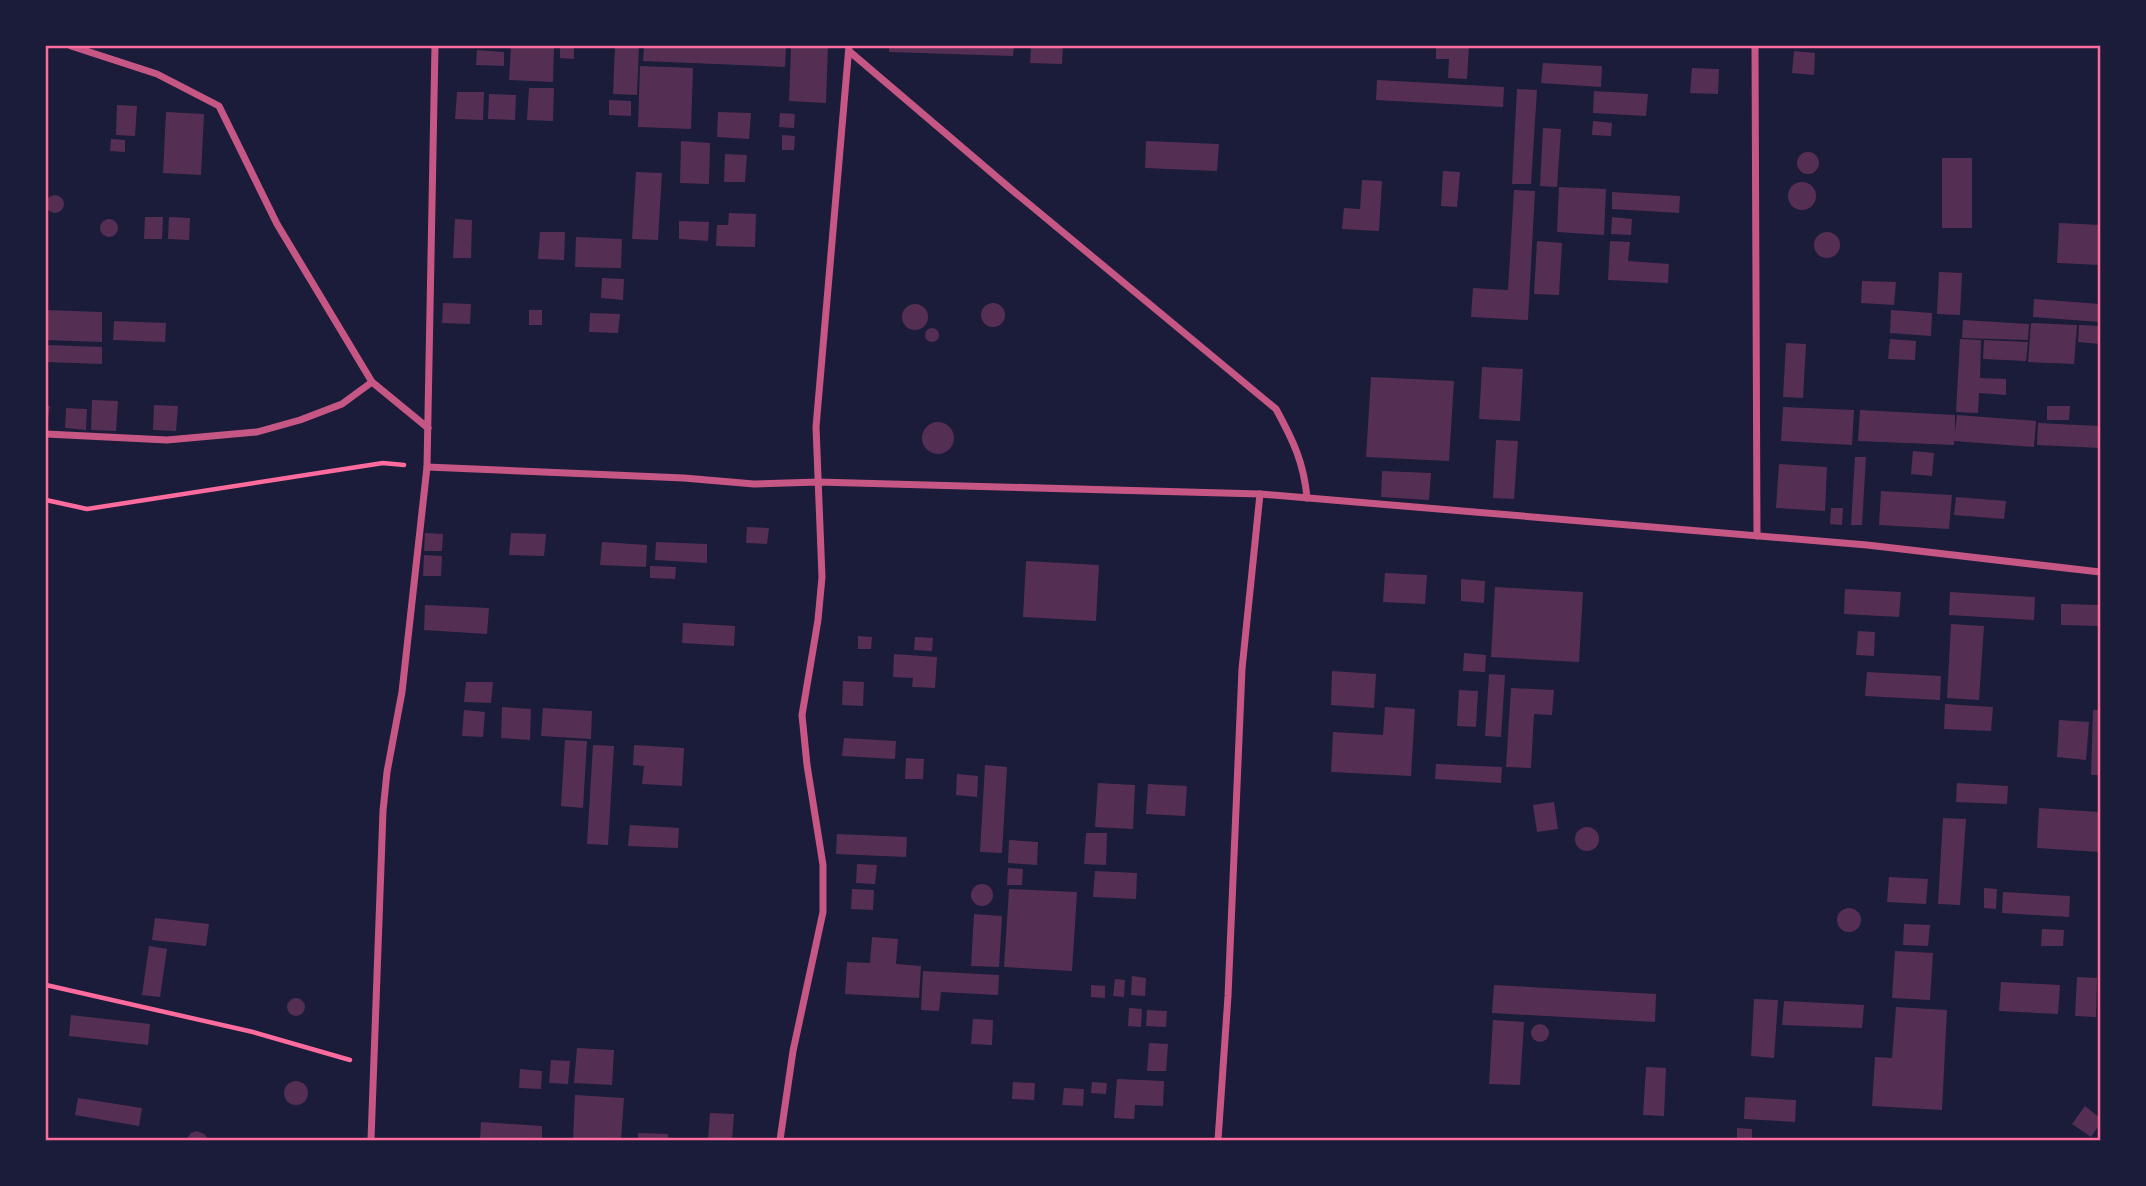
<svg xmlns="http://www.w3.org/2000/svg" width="2146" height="1186" font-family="'Crimson Pro',serif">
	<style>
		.building { fill: #542f53 }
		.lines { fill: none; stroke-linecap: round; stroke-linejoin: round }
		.path { stroke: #ff6b9d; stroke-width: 4.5 }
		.minor { stroke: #c65784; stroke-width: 7 }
		.neatline { fill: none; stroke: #ff6b9d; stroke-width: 2.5 }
	</style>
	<rect width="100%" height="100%" fill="#1b1b3a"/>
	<g class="building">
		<polygon points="511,46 554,46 553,82 509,80"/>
		<polygon points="560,46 574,46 574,59 560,58"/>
		<polygon points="615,46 639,46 637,95 613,94"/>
		<polygon points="644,46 786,46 785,67 643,61"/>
		<polygon points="791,46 828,46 826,103 789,101"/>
		<polygon points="889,46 1014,46 1013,56 889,52"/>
		<polygon points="1031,46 1063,46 1062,64 1030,63"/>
		<polygon points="1436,46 1469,46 1467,79 1448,78 1449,59 1436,59"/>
		<polygon points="477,50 504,52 504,66 476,65"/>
		<polygon points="1794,51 1815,53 1814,75 1792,73"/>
		<polygon points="1543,63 1602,66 1601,87 1541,83"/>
		<polygon points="640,66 693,68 691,129 638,127"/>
		<polygon points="1692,68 1719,69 1718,94 1690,93"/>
		<polygon points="1377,80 1504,87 1503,107 1376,100"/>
		<polygon points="529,88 554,88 553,121 527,120"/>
		<polygon points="1517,89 1537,90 1531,184 1512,184"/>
		<polygon points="1594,91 1648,94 1646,116 1593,113"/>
		<polygon points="457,92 484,92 483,120 455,119"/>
		<polygon points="489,94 516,95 515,120 488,119"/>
		<polygon points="609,100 631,101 631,116 609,115"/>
		<polygon points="117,105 137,106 135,136 116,135"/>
		<polygon points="166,112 204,114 201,175 163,173"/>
		<polygon points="718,112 751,113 749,139 717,137"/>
		<polygon points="780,113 795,114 794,128 779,127"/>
		<polygon points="1593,121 1612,123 1611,136 1592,135"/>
		<polygon points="1543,128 1561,129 1557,187 1540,186"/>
		<polygon points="782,135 795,136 794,150 782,150"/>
		<polygon points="111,139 125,140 125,152 110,151"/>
		<polygon points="681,141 710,143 709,184 680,183"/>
		<polygon points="1146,141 1219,144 1217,171 1145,168"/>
		<circle cx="1808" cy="163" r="11"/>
		<polygon points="725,154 747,155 745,182 724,182"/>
		<rect x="1942" y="158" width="30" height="70"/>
		<polygon points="1443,171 1460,172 1457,207 1441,206"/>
		<polygon points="636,172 662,173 658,240 632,239"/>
		<polygon points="1362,180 1382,181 1379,231 1342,229 1344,208 1360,209"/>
		<circle cx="1802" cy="196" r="14"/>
		<polygon points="1559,187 1606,189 1604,235 1557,232"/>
		<polygon points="1514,190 1535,191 1528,320 1471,317 1473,288 1508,290"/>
		<polygon points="1612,192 1680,196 1679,213 1612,209"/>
		<circle cx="55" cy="204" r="9"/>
		<polygon points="729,213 756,214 755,247 716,246 717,225 728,225"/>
		<polygon points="145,217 163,217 162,239 144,239"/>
		<polygon points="169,217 190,218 189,240 168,239"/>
		<polygon points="1612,217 1632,219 1631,235 1611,234"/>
		<circle cx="109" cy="228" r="9"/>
		<polygon points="455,219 472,220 471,258 453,258"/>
		<polygon points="679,221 709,222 708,241 679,239"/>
		<polygon points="2059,223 2100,225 2100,265 2057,263"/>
		<circle cx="1827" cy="245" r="13"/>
		<polygon points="540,232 565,232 564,260 538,259"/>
		<polygon points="576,237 622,239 621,268 575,267"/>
		<polygon points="1537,241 1562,243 1559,295 1534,294"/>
		<polygon points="1610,241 1630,242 1628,261 1669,264 1668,283 1608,280"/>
		<polygon points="1939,272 1962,273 1960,315 1937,314"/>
		<polygon points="602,278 624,279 623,300 601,298"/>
		<polygon points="1862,281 1896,282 1894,305 1861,303"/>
		<polygon points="2034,299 2100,304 2100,322 2033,317"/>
		<circle cx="993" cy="315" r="12"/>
		<polygon points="443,303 471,304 470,324 442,323"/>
		<circle cx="915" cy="317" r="13"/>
		<polygon points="46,310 102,312 102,342 46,340"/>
		<rect x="529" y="310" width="13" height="15"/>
		<polygon points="1891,310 1932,313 1931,336 1890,333"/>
		<polygon points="590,313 620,314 618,333 589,332"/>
		<polygon points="1963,320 2029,324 2028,340 1962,338"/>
		<polygon points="114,321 166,323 165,342 113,340"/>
		<polygon points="2031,323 2077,325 2074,364 2028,362"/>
		<polygon points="2079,325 2100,326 2100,344 2078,342"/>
		<circle cx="932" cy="335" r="7"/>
		<polygon points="1890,339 1916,341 1915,360 1888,359"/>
		<polygon points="1960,339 1981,340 1980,378 2006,379 2006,395 1979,393 1978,413 1956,412"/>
		<polygon points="1984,340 2028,342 2026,361 1983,359"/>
		<polygon points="1786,343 1806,344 1803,398 1783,397"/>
		<polygon points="46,345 102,347 102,364 46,362"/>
		<polygon points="1482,367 1523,369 1520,421 1479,419"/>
		<polygon points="1371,377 1454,381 1449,461 1366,457"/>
		<polygon points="92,400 118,401 116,431 91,430"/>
		<polygon points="154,405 178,406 176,431 153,430"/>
		<polygon points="46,406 50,406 47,426 46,426"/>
		<polygon points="2047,406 2070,406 2069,420 2047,420"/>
		<polygon points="1783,407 1854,410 1852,445 1781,441"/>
		<polygon points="66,408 87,409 86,430 65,428"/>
		<polygon points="1860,410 1955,415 1955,432 1957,415 2036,421 2034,447 1954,441 1954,445 1858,441"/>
		<circle cx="938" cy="438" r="16"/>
		<polygon points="2038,423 2100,426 2100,448 2037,445"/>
		<polygon points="1496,440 1518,441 1514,499 1493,498"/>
		<polygon points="1913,451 1934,453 1932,476 1911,474"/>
		<polygon points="1855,457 1866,457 1862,525 1851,525"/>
		<polygon points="1779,464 1827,467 1825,511 1776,508"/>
		<polygon points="1382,471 1431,473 1429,500 1381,497"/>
		<polygon points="1881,491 1952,495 1949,529 1879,525"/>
		<polygon points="1956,497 2006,501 2004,519 1954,515"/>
		<polygon points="1831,508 1843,508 1842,525 1830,524"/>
		<polygon points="747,527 769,528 767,544 746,543"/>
		<polygon points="425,533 443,534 442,551 424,551"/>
		<polygon points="511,533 546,534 544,556 509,555"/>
		<polygon points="602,542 647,545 646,567 600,565"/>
		<polygon points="656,542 707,544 707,563 655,560"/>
		<polygon points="424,555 442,556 441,576 423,576"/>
		<polygon points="1026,561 1099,565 1096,621 1023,617"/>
		<polygon points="650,566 676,567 675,579 650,578"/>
		<polygon points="1385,573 1427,575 1425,604 1383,602"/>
		<polygon points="1461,579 1485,581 1484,603 1461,601"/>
		<polygon points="1495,587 1583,592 1579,662 1491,657"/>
		<polygon points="1845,589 1901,592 1899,617 1844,614"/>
		<polygon points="1950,592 2035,597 2034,620 1949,615"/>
		<polygon points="2061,604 2100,605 2100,626 2061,625"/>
		<polygon points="425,605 489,608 487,634 424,630"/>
		<polygon points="683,623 735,626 734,646 682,643"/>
		<polygon points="1951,624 1984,626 1979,700 1947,698"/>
		<polygon points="1858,631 1875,632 1874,656 1856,655"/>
		<polygon points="858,636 872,637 871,649 858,649"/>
		<polygon points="915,637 933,638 932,651 914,650"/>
		<polygon points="1464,653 1486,655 1485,672 1463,671"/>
		<polygon points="894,654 937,657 935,688 912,687 913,678 893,677"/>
		<polygon points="1332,671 1376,674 1374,708 1331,705"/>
		<polygon points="1867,672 1941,676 1940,700 1865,696"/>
		<polygon points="1489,674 1505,675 1501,737 1485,736"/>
		<polygon points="843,681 864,682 863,706 842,705"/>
		<polygon points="466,682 493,682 491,703 464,702"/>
		<polygon points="1511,688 1554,690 1552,715 1534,714 1531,768 1506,767"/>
		<polygon points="1459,690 1478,691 1476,727 1457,726"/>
		<polygon points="1945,704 1993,707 1991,731 1944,729"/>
		<polygon points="502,707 531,709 530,740 501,738"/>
		<polygon points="1385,707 1415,709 1411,776 1331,772 1333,732 1383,735"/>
		<polygon points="543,708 592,711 591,739 541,736"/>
		<polygon points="464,710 485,712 483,737 462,736"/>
		<polygon points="2093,710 2100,710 2100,775 2091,775"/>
		<polygon points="2059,720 2089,722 2086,760 2057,757"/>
		<polygon points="844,738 896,741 895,759 842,756"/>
		<polygon points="565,740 587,741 583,808 561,806"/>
		<polygon points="593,745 614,746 608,845 587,844"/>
		<polygon points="634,745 684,748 682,786 642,784 644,766 633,765"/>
		<polygon points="906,758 924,759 923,779 905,779"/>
		<polygon points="1436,764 1502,767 1501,783 1435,779"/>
		<polygon points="985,765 1007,767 1002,853 980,852"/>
		<polygon points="957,774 978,776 977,797 956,795"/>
		<polygon points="1098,783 1135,785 1133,829 1095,827"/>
		<polygon points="1957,783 2008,786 2007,804 1956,802"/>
		<polygon points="1148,784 1187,786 1185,816 1146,814"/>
		<polygon points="1554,802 1558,829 1537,832 1533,805"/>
		<polygon points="2039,808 2100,812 2100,852 2037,848"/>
		<polygon points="1943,818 1966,819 1960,905 1938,904"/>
		<polygon points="630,825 679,828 678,848 628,846"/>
		<circle cx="1587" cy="839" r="12"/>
		<polygon points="1086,833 1107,833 1106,865 1084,864"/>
		<polygon points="837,834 907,837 906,857 836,854"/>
		<polygon points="1009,840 1038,842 1037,865 1008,863"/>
		<polygon points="857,864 877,865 875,884 856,883"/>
		<polygon points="1008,868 1023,869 1022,885 1007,885"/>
		<polygon points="1095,871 1137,873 1136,899 1093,897"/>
		<polygon points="1889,877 1928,879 1926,904 1887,902"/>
		<circle cx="982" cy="895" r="11"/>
		<polygon points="1984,888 1997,889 1996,909 1984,908"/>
		<polygon points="852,889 874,890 873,910 851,909"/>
		<polygon points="1009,889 1077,892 1072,971 1004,967"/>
		<polygon points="2003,892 2070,896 2069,917 2002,913"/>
		<circle cx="1849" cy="920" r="12"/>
		<polygon points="974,914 1002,916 999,967 971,966"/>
		<polygon points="155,918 209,924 206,946 152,940"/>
		<polygon points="1904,924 1930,925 1928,946 1903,945"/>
		<polygon points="2042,929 2064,930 2063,946 2041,946"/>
		<polygon points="872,937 898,939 896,964 921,966 919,998 845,994 847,962 870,963"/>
		<polygon points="149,946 167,949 160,997 142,995"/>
		<polygon points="1895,951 1933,953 1930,1000 1892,998"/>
		<polygon points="923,971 999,975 998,995 941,992 939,1011 921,1010"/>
		<polygon points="1132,976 1146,978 1145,996 1131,995"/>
		<polygon points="2077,977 2097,978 2096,1017 2075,1016"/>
		<polygon points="1115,979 1125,980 1124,997 1113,996"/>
		<polygon points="2001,982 2060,985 2058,1014 1999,1011"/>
		<polygon points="1091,985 1105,986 1105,998 1091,997"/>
		<polygon points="1494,985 1656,994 1655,1022 1492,1013"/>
		<circle cx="296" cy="1007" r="9"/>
		<polygon points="1754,999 1778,1000 1774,1058 1751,1056"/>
		<polygon points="1784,1001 1864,1005 1862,1028 1782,1025"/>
		<polygon points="1896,1007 1947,1010 1942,1110 1872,1106 1875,1057 1892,1058"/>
		<polygon points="1129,1008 1142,1009 1141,1027 1128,1026"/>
		<polygon points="1147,1010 1167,1011 1166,1027 1146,1026"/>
		<polygon points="71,1015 150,1024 148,1045 69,1036"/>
		<polygon points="973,1019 993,1020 992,1045 971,1044"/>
		<polygon points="1493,1020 1524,1022 1520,1085 1489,1084"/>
		<circle cx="1540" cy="1033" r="9"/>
		<polygon points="1149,1043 1168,1044 1166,1071 1147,1071"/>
		<polygon points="577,1048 614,1050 612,1085 574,1083"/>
		<polygon points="551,1060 570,1061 568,1084 549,1083"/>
		<polygon points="1646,1067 1666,1068 1664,1116 1643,1115"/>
		<polygon points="520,1069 542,1071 541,1089 519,1088"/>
		<polygon points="1117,1079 1164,1081 1163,1106 1135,1105 1134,1119 1114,1118"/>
		<circle cx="296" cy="1093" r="12"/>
		<polygon points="1013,1082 1035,1083 1034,1100 1012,1099"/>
		<polygon points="1092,1082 1107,1083 1106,1094 1091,1093"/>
		<polygon points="1064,1088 1084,1089 1083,1106 1062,1105"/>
		<polygon points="575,1095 624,1098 621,1140 573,1140"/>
		<polygon points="1745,1097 1796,1100 1795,1122 1744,1119"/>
		<polygon points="78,1098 142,1108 139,1126 75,1115"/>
		<polygon points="2085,1106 2100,1118 2100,1124 2091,1137 2072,1124"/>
		<polygon points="710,1113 734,1114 732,1140 708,1140"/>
		<polygon points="481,1122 542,1126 542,1140 480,1140"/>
		<polygon points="1737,1128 1752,1129 1752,1140 1737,1140"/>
		<polygon points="197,1131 204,1134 209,1140 186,1140 191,1133"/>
		<polygon points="638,1133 668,1134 668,1140 638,1140"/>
	</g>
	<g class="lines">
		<g class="path">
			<polyline points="46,500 87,509 383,463 404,465"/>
			<polyline points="46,985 253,1032 350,1060"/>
		</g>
		<g class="minor">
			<polyline points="71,46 157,74 219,106 277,224 372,382 428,428"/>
			<polyline points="1755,46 1757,536"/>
			<path d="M849,51l163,139 264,219c17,31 28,54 31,89"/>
			<polyline points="46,434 167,440 257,432 300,420 342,404 372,382"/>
			<polyline points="427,467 684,478 754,484 818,482 1260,494 1867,545 2100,572"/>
			<polyline points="371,1140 383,811 387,772 402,692 427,467 435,46"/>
			<polyline points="780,1140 793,1051 823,912 823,865 807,765 802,715 818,620 822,577 816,427 849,46"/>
			<polyline points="1218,1140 1228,996 1242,669 1260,494"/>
		</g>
	</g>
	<rect width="2146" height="1186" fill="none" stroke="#1b1b3a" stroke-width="94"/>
	<rect x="47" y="47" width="2052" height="1092" class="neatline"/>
</svg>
